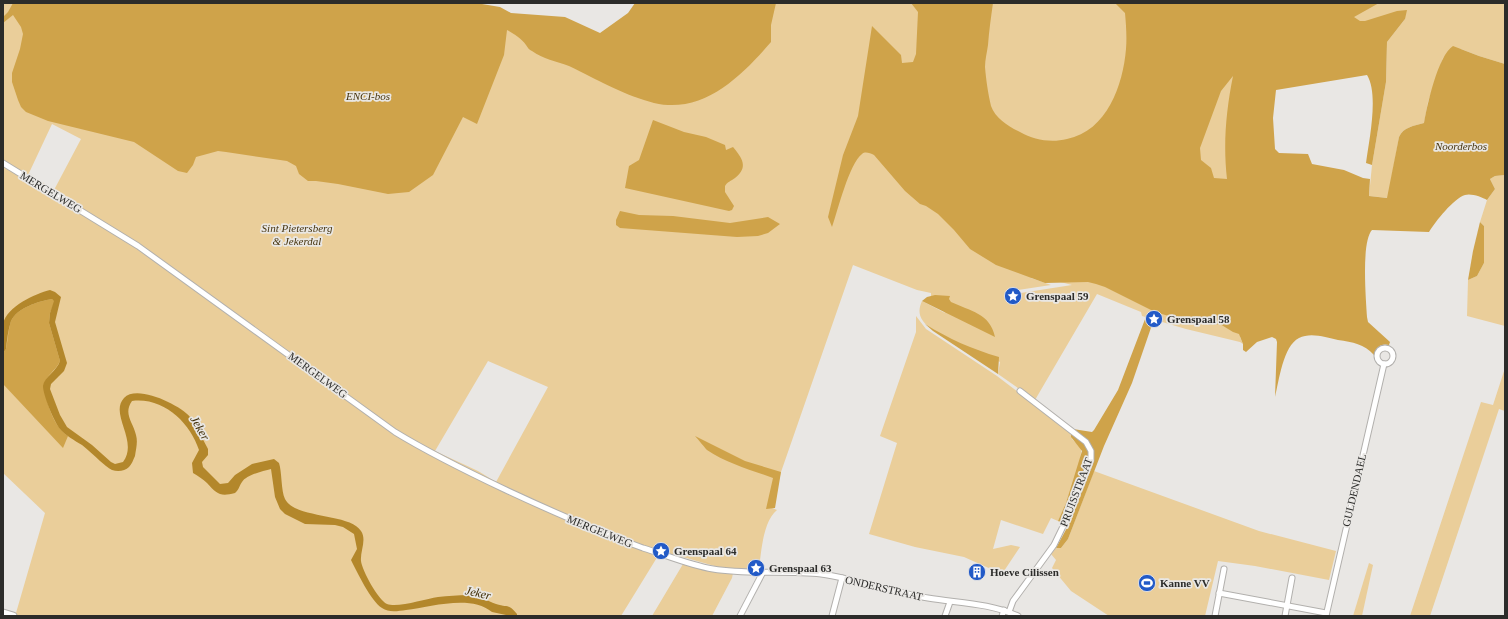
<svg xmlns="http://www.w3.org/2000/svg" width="1508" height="619" font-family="Georgia,serif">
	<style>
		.green { fill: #eace9a; fill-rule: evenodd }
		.forest { fill: #cfa34a; fill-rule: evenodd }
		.water { fill: #b3872b }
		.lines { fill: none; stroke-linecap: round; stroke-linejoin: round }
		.street-casing { stroke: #b2b0ad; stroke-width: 7 }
		.secondary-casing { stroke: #b2b0ad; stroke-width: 9 }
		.street { stroke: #fff; stroke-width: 5 }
		.secondary { stroke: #fff; stroke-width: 7 }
		.labels { text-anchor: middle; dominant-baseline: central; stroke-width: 3.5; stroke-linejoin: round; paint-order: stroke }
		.park-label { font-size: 11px; font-style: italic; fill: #46340e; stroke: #e9e7e4 }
		.street-label { font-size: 11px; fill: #2c2c2a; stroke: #e9e7e4 }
		.poi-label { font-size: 11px; font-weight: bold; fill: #2c2c2a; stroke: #e9e7e4; text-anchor: start }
		.water-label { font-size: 12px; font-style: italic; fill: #3f2d06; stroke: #e9e7e4 }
	</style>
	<rect width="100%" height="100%" fill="#e9e7e4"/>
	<g class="green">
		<path d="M3,3h451l146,41 65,-41h840v61l-26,-8 -18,-7 -18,9 -15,44 -4,21c-10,3 -21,4 -25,14l-11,61 -19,-2 3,-31 14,-83 1,-40 18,-23 -121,39 -13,47 -31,232 3,7 -3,-2 -54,-13 -44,-13 -1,-4 -44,-18 -62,106 -37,-26 2,-12c-16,-8 -69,-28 -77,-41 -5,-7 -4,-13 -1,-20l23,12 -14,-17v-3l-14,-3 -64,-25 -72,207 -9,36 5,2c-14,11 -16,43 -18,60h-8v-2h-29l-61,-17 -40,65h-618v-7l13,4 29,-100 -42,-40zM52,124l29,15 -27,51 -25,-17zM1037,276l35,9 -57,9 3,-4 33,-5 -20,-7zM488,361l60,26 -52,95 -18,-11 -43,-20z"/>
		<polygon points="1505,175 1505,326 1467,316 1468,280 1477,276 1484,263 1484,226 1480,222 1487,200 1495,189 1490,179 1495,176"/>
		<path d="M916,316l10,13 71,47 74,56 1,7 9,9c2,13 -16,60 -23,73l-7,-3 -8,16 -42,-14 -8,29 18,-4 9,2 -18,27 -38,-17 -49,-10 -46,-13 28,-91 -17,-7 36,-104z"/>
		<polygon points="1505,368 1505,411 1499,409 1430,616 1410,616 1481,402 1493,405"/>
		<polygon points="1094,471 1259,531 1336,551 1329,580 1255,566 1218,561 1205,616 1109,616 1071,591 1052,568 1056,560 1051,554 1056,548 1061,548 1068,539"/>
		<polygon points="1369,563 1373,565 1362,616 1353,616"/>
		<polygon points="683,564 707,571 733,573 732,578 712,616 652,616"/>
	</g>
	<g class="forest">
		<path d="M13,3h463l24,4 11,6 54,4 35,16 28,-20 7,-10h141l-5,22v17c-27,31 -60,65 -103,63 -23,-1 -57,-18 -77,-28 -8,-4 -15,-8 -22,-11 -13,-5 -26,-7 -37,-15 -3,-1 -4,-3 -6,-6 -5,-7 -12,-11 -19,-15l-3,25 -27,69 -14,-7 -30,58 -24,17 -21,2 -50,-10 -22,-3h-8l-9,-7 -3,-8 -9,-5 -61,-9 -8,-1 -22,6 -3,8 -6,8 -9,-2 -44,-29 -86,-21 -22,-9 -5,-5 -3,-7 -6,-18v-9l8,-24 3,-15 -2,-7 -8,-12 -10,8v-6l5,-5z"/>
		<path d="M911,3h82c-2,14 -4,28 -5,42 -1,7 -3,15 -3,22 1,12 3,27 6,39 4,12 18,21 29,26 14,8 31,11 47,7 40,-8 56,-54 59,-90 1,-12 0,-25 -1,-36l-10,-10h264l-25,14 6,4h5l32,-10 10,-1 -2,9 -18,23 -1,40 -14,83 -6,-2c3,-22 13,-69 1,-88l-91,15 -3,28 2,31 4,4 29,1 4,10 32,6 19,8 7,1 -1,17 18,2 12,-61c4,-10 15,-11 25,-14 3,-17 14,-68 29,-77l26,10 26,8v111l-10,1 -5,3 5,10 -8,11c-5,-3 -16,-7 -22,-5 -11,3 -30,27 -36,37l-57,-2c-11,12 -6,70 -5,87l1,5 22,20 -1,3c-8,-2 -13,2 -15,10 -10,-11 -21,-13 -36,-15 -12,-3 -28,-8 -39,-2 -16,8 -20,43 -24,59l2,-55 -1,-3 -4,-2 -15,5 -11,10 -3,-2v-6l-4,-10 -6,-2 -13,-8 -8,1 -26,-4 -31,-9 -50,-25 -9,-3 -8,-2 -43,1 -49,-18 -26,-16 -16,-19 -16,-16 -12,-8 -6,-2 -15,-13 -31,-36c-4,-2 -9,-4 -12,-1 -13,10 -24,56 -30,73l-4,-10 15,-62 15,-39 14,-90 29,29 1,8 11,-1 3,-8 2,-42zM1233,76c-7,35 -10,68 -6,103l-13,-1 -3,-10 -10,-8 -1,-12 21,-57z"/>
		<path d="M653,120l31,12 22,5 19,8 1,5 7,-3c9,11 16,20 2,31 -4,3 -8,4 -10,8v6l9,14 -2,4 -3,1 -104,-23 4,-22 10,-6z"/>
		<polygon points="620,211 639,215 673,216 730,223 768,217 780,224 768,233 758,236 737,237 620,228 616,225 616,220"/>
		<polygon points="1480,222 1484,226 1484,263 1477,276 1468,280 1473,251"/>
		<path d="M935,295l15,1 -1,3 2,3c19,9 39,11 44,35l-73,-36 5,-4z"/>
		<path d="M52,299l3,2 -5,12 -1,10 11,38c-4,10 -17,16 -16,28 4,16 9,37 24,47l-5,12 -60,-64v-31l3,-4c2,-9 2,-19 5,-28 6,-13 28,-20 41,-22z"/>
		<polygon points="1147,314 1157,316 1156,319 1154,319 1132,383 1104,446 1068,539 1061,548 1056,548 1068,526 1058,521 1066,503 1082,451 1071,437 1071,432 1073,429 1092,432 1094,430 1118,390"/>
		<path d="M925,324c24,15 47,25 74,33l-1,17 -65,-43z"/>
		<path d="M695,436l50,25 36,11 -6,36 -9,1 7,-31c-22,-8 -47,-15 -66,-28 -3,-3 -8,-10 -12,-14z"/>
	</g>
	<path class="water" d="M50,290l5,2 6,5 -6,25 12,41 -3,8 -13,13 -1,5 10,26 7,12 25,18 19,17 4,2 8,-2c16,-21 -14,-48 1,-64 13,-14 56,7 66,19 7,10 12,21 18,32v6l-6,7 1,5 17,17 8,-1 7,-8 17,-11 22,-5 5,4c3,9 2,28 6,36 10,20 65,14 76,32 6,9 -1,20 0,30 1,9 17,39 26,43 11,4 38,-5 51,-7 10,-1 20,-2 30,-2 11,0 19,6 28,9 12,4 12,-1 21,10v2h-11v-1l-14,-3c-21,-18 -62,-5 -86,-2 -8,1 -17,3 -24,-2 -11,-7 -25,-36 -31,-48l6,-11 -3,-15 -11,-7 -8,-2 -30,-1 -20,-10 -5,-5 -5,-12 -4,-28c-8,2 -25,6 -29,13 -3,4 -3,8 -7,11 -15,4 -18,1 -28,-10 -4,-4 -9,-7 -14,-10l-1,-10 7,-13c-9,-27 -35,-53 -67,-49 -9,13 1,21 4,34 2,7 0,14 -1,21 -2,4 -3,8 -6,11 -4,4 -11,5 -17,3 -4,-2 -8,-6 -12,-9 -6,-6 -12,-11 -18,-16 -8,-5 -16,-9 -22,-16 -6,-7 -17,-34 -17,-43 1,-9 14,-15 17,-25l-11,-38 1,-10 4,-12 -2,-2c-13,2 -35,9 -41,22 -3,9 -4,19 -5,28l-3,4c0,-9 -2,-20 0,-29 4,-18 32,-30 47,-34z"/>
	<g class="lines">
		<defs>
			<g id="street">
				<path d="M3,163l135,83 257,186c36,22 73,40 111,58 45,21 90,41 137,58 23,7 46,17 70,21 36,6 72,1 108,5 36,5 71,18 107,24 30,5 62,5 90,18"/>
				<circle cx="1385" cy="356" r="8"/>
				<polyline points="1219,593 1326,613"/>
				<polyline points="1009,612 1013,601 1054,545 1070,512 1091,460 1091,451 1086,442 1020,391"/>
				<polyline points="740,616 763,572"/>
				<polyline points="832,616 842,578"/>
				<polyline points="945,616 950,602"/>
				<polyline points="1002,616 1004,610"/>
				<polyline points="1215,616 1224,569"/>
				<polyline points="1285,616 1292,578"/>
				<polyline points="1326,616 1384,364"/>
			</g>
			<polyline id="secondary" points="3,613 13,616"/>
		</defs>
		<use href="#street" class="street-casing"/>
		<use href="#secondary" class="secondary-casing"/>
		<use href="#street" class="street"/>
		<use href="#secondary" class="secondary"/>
	</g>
	<defs>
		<symbol id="sight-disc" viewBox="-11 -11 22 22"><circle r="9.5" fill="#225ac7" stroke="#e9e7e4"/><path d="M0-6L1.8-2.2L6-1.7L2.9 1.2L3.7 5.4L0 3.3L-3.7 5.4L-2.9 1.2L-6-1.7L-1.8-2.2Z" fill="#fff"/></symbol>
		<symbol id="building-disc" viewBox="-11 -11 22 22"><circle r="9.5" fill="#225ac7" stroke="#e9e7e4"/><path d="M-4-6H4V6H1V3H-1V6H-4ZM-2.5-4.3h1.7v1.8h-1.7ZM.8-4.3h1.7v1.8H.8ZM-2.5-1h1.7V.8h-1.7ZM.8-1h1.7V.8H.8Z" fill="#fff"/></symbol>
		<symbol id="stadium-disc" viewBox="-11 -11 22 22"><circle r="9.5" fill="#225ac7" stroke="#e9e7e4"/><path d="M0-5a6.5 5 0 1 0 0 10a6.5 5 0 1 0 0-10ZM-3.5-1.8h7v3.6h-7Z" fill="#fff"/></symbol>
	</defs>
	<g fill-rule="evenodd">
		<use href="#sight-disc" x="1003" y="286" width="20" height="20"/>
		<use href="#sight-disc" x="1144" y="309" width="20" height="20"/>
		<use href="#sight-disc" x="651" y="541" width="20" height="20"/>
		<use href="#sight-disc" x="746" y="558" width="20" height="20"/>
		<use href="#building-disc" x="967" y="562" width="20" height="20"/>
		<use href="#stadium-disc" x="1137" y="573" width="20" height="20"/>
	</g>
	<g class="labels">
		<g class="park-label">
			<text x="368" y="96">ENCI-bos</text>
			<text x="1461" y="146">Noorderbos</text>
			<text x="297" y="228">Sint Pietersberg<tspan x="297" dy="13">&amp; Jekerdal</tspan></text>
		</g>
		<g class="street-label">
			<text transform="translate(51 192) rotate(31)">MERGELWEG</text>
			<text transform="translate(318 375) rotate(36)">MERGELWEG</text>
			<text transform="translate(1354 490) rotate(-77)">GULDENDAEL</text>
			<text transform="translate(1076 492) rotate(-69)">PRUISSTRAAT</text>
			<text transform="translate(600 531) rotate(22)">MERGELWEG</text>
			<text transform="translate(884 588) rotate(13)">ONDERSTRAAT</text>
		</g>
		<g class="poi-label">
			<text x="1026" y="296">Grenspaal 59</text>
			<text x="1167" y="319">Grenspaal 58</text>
			<text x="674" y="551">Grenspaal 64</text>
			<text x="769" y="568">Grenspaal 63</text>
			<text x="990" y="572">Hoeve Cilissen</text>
			<text x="1160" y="583">Kanne VV</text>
		</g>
		<g class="water-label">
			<text transform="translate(200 428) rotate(60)">Jeker</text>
			<text transform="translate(478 593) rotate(13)">Jeker</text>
		</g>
	</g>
	<rect width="1508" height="619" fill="none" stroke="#2c2c2a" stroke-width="8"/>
</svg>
